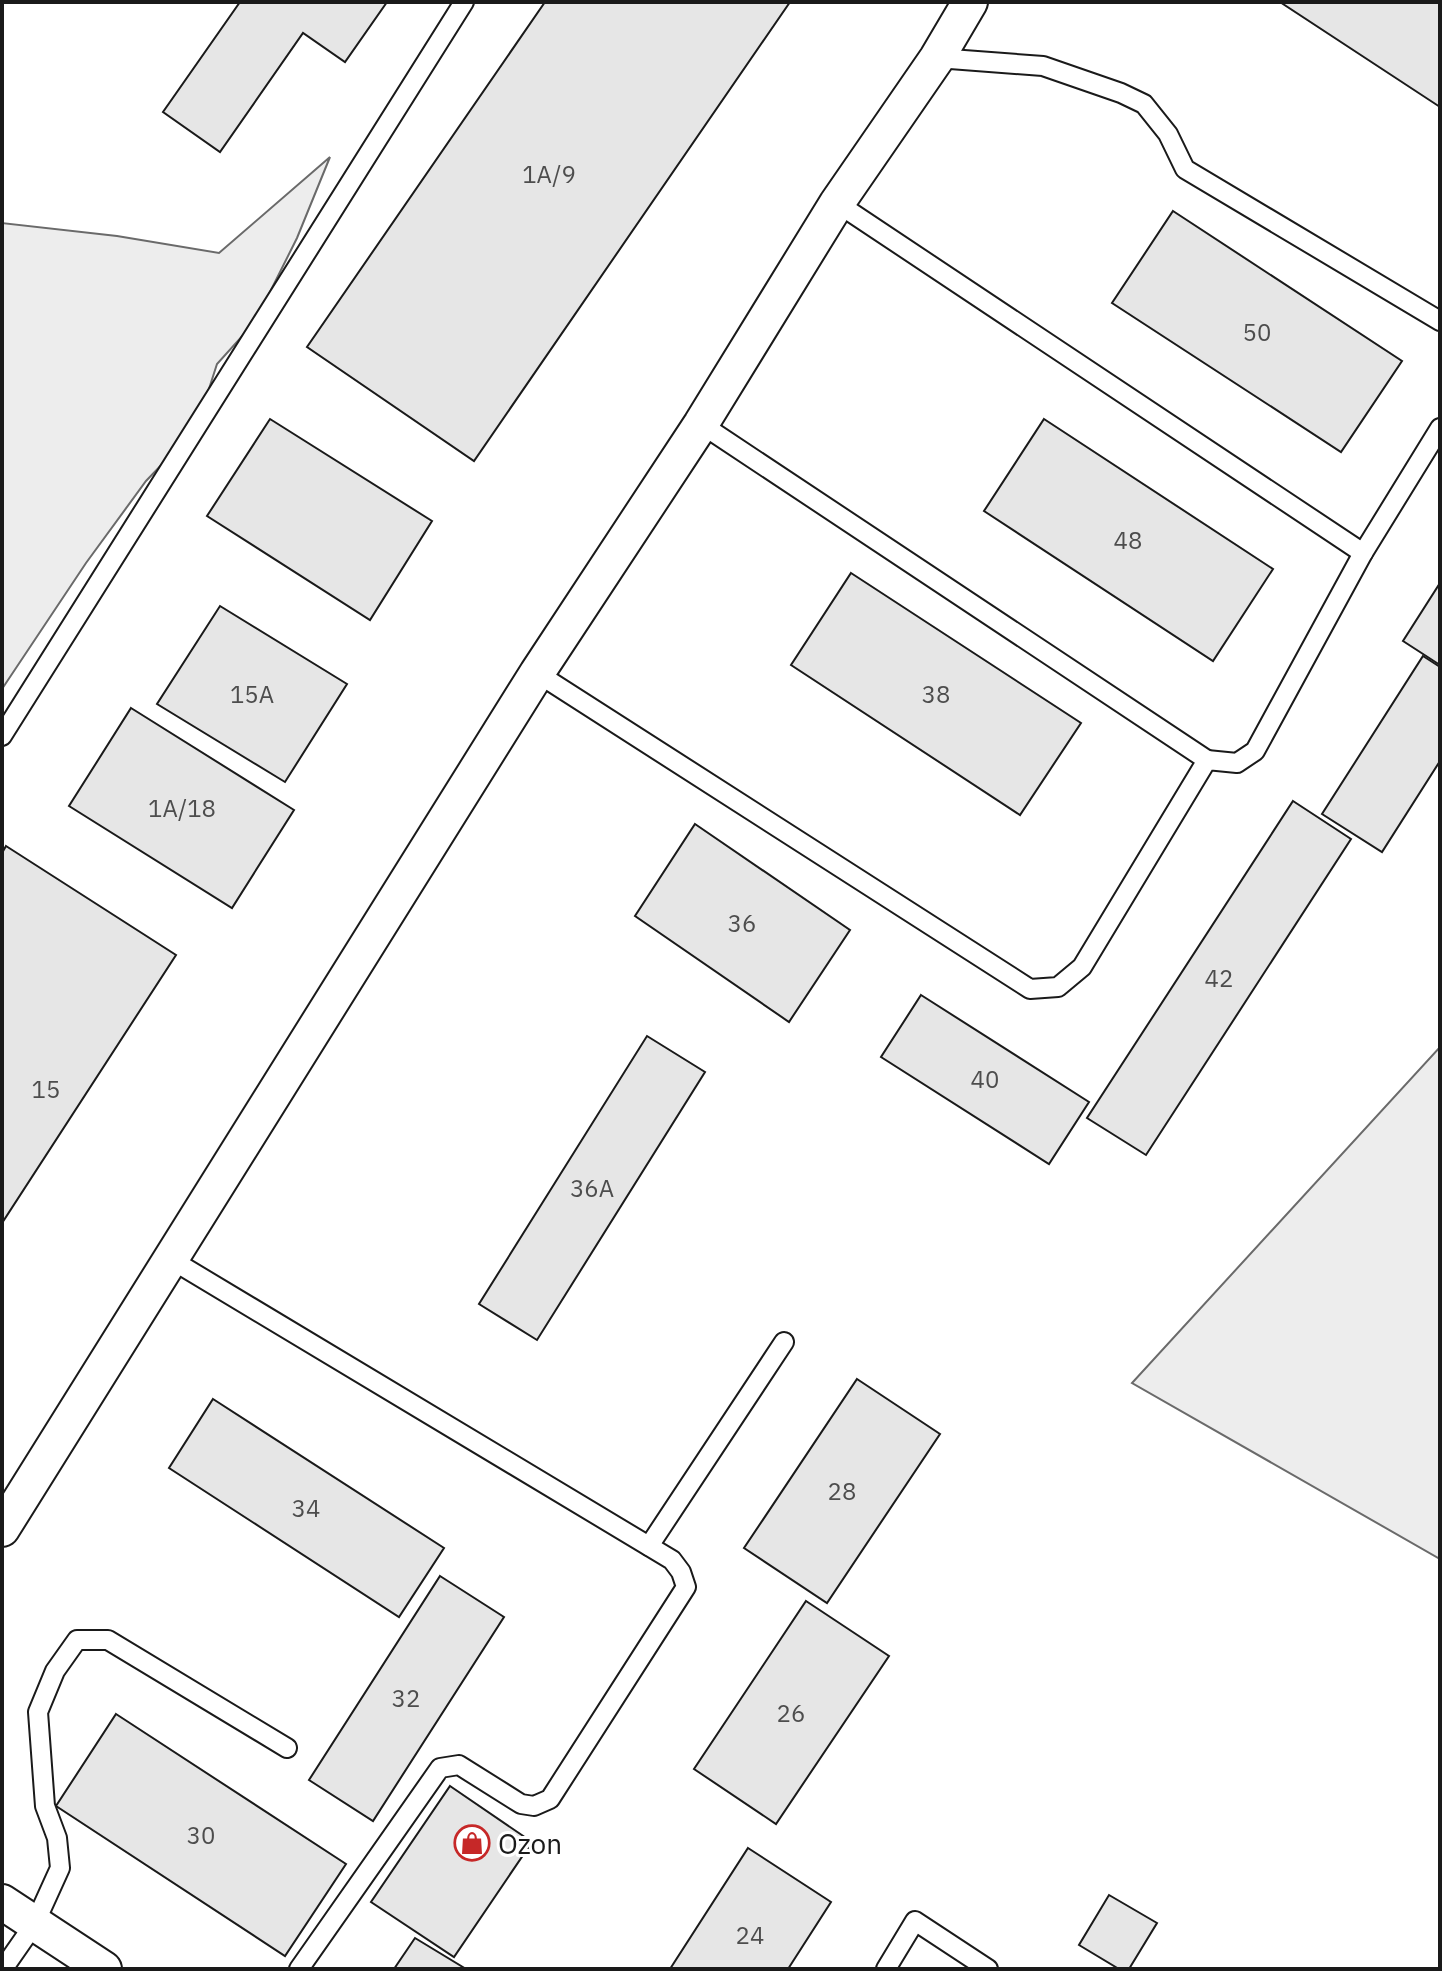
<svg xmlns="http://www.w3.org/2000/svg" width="1442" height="1971" font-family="'IBM Plex Sans',sans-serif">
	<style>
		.built { fill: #ededed; stroke: #6a6a6a; stroke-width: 2 }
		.building { fill: #e6e6e6; stroke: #1a1a1a; stroke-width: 2 }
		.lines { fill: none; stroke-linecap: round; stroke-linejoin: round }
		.service-casing { stroke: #1a1a1a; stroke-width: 22 }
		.minor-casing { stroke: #1a1a1a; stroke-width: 38 }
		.service { stroke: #fff; stroke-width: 18 }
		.minor { stroke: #fff; stroke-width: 34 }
		.labels { text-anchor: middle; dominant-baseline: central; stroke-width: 6; stroke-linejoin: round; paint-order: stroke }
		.number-label { font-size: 24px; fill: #4d4d4d }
		.poi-label { font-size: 28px; fill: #1a1a1a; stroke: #fff; text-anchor: start }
	</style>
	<rect width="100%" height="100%" fill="#fff"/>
	<g class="built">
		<polygon points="330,157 297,238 255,322 217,364 196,429 146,481 86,563 2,689 2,223 117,236 219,253"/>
		<polygon points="1440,1047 1440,1559 1132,1383"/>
	</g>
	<g class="building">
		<polygon points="240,2 387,2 345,62 303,33 220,152 163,112"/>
		<polygon points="545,2 790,2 474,461 307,347"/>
		<polygon points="1280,2 1440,2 1440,107"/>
		<polygon points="1173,211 1402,361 1341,452 1112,303"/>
		<polygon points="270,419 432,521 370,620 207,516"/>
		<polygon points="1044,419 1273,569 1213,661 984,511"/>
		<polygon points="851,573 1081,723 1020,815 791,665"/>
		<polygon points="1440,583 1440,665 1403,641"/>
		<polygon points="220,606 347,684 285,782 157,704"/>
		<polygon points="1423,656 1440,667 1440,761 1382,852 1322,814"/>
		<polygon points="131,708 294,810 232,908 69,806"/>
		<polygon points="1293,801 1351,839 1146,1155 1087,1118"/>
		<polygon points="695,824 850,930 789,1022 635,916"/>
		<polygon points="6,846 176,955 2,1223 2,853"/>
		<polygon points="921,995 1089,1102 1049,1164 881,1057"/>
		<polygon points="647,1036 705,1072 537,1340 479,1304"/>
		<polygon points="857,1379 940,1434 827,1603 744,1548"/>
		<polygon points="213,1399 444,1548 399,1617 169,1468"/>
		<polygon points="440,1576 504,1617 373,1821 309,1780"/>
		<polygon points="806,1601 889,1656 776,1824 694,1769"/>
		<polygon points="116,1714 346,1864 285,1956 56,1806"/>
		<polygon points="450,1786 532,1842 454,1957 371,1902"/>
		<polygon points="748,1848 831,1902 788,1969 670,1969"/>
		<polygon points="1109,1895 1157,1923 1129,1969 1119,1969 1079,1945"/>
		<polygon points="415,1938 466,1969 394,1969"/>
	</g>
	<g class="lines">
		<defs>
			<g id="service">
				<polyline points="937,58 1043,66 1121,93 1144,104 1168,134 1185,169 1440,321"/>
				<polyline points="837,203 1363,553"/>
				<polyline points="701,424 1207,760"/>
				<polyline points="537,673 1030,989 1058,987 1082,967 1207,760 1237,763 1255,751 1363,553 1440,428"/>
				<polyline points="2,736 464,2"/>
				<polyline points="172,1260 672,1560 681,1572 686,1587 550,1799 534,1806 521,1804 459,1765 440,1768 299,1969"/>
				<polyline points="649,1546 784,1342"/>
				<polyline points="3,1969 35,1923 60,1868 57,1838 45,1806 38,1712 55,1671 77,1640 108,1640 287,1748"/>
				<polyline points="886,1969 915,1921 988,1969"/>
			</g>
			<g id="minor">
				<polyline points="2,1529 537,673 701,424 837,203 937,58 970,2"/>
				<polyline points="2,1902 104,1969"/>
			</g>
		</defs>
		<use href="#service" class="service-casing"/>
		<use href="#minor" class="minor-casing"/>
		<use href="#service" class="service"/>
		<use href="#minor" class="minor"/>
	</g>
	<defs>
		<symbol id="shop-ring" viewBox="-11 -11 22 22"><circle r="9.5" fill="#fff" stroke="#c62828" stroke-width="1.5"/><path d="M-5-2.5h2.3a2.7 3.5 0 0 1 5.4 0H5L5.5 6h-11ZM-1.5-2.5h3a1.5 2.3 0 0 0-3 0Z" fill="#c62828"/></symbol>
	</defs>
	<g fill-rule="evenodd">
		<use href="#shop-ring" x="452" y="1823" width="40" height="40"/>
	</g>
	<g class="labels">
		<g class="number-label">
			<text x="549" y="174">1А/9</text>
			<text x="1257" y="332">50</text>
			<text x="1128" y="540">48</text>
			<text x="252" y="694">15А</text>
			<text x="936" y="694">38</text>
			<text x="182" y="808">1А/18</text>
			<text x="742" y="923">36</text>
			<text x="1219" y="978">42</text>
			<text x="985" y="1079">40</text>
			<text x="46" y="1089">15</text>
			<text x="592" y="1188">36А</text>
			<text x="842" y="1491">28</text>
			<text x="306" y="1508">34</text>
			<text x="406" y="1698">32</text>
			<text x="791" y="1713">26</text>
			<text x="201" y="1835">30</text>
			<text x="750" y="1935">24</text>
		</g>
		<g class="poi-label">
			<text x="498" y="1843">Ozon</text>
		</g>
	</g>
	<rect width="1442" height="1971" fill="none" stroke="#1a1a1a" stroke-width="8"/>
</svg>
